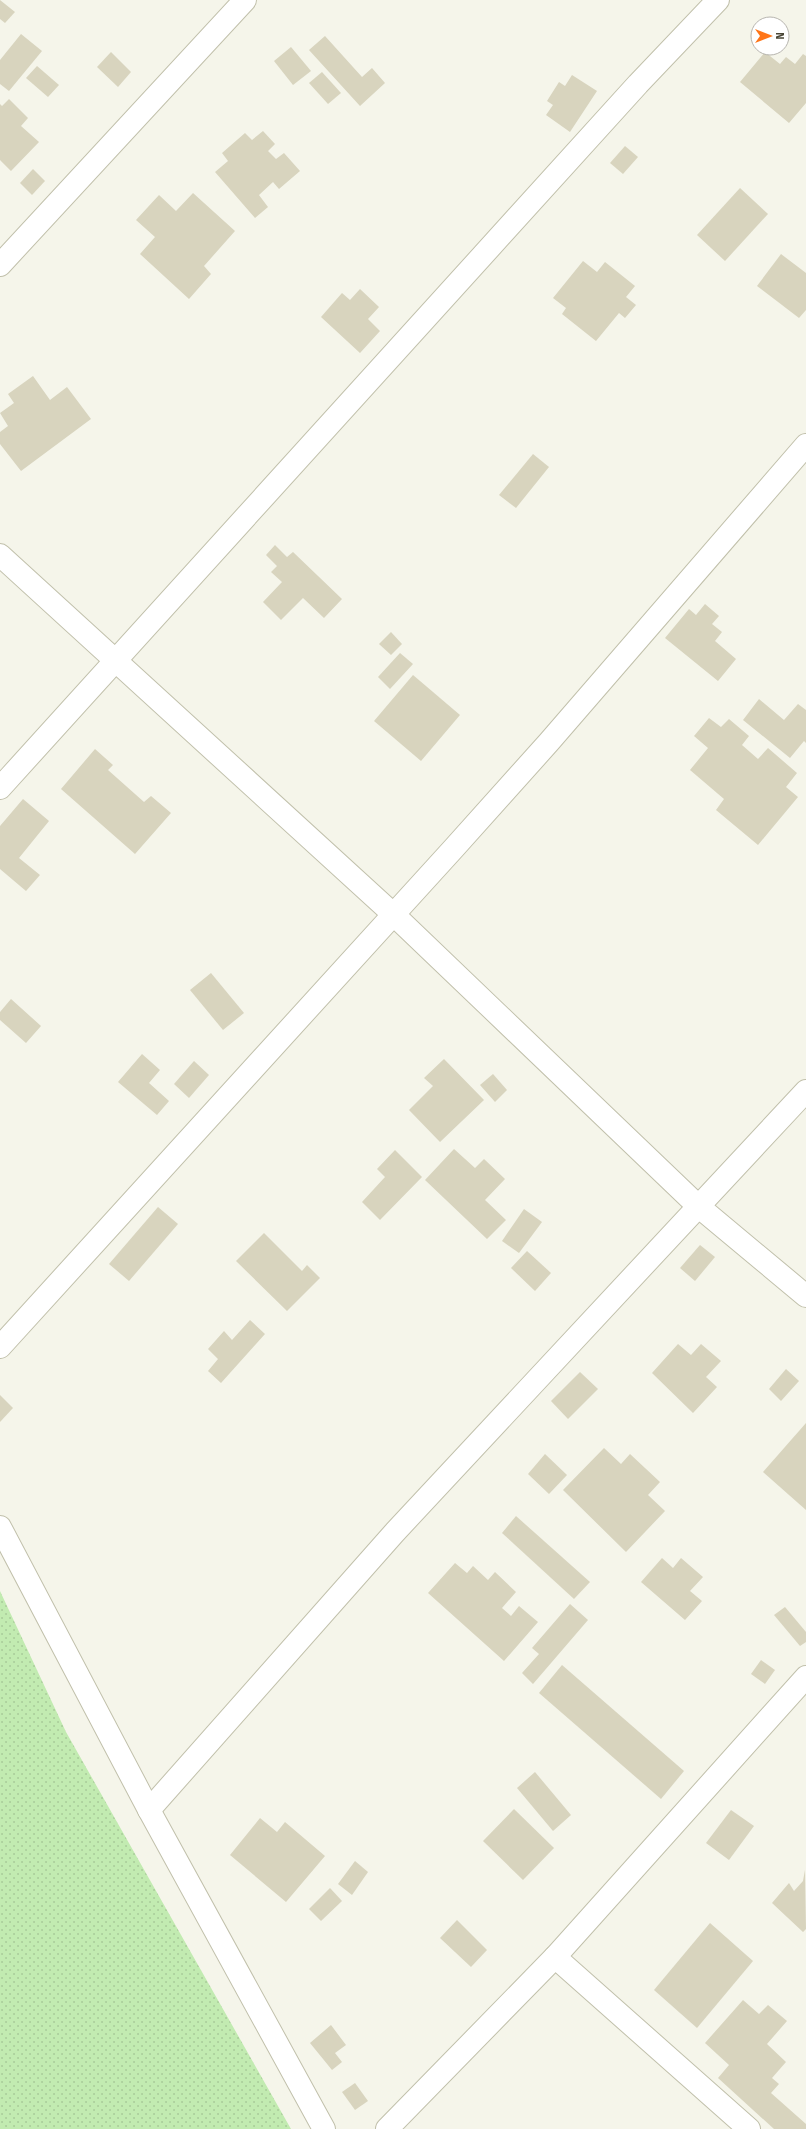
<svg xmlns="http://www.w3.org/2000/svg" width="806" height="2129" font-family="'Fira Sans',sans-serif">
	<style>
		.grass { fill: url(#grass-dots) }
		.building { fill: #d8d4be }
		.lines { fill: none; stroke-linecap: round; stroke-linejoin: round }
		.street-casing { stroke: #c1c0ab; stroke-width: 24 }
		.street { stroke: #fff; stroke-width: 22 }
	</style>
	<defs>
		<pattern id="grass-dots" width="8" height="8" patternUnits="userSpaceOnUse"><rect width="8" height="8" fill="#c2ebb1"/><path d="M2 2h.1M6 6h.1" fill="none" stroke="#a8cb99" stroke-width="1.8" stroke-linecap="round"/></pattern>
	</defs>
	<rect width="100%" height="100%" fill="#f5f5ea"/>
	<polygon class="grass" points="0,1591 66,1732 291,2129 0,2129"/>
	<g class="building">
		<polygon points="0,0 15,12 5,23 0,19"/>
		<polygon points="21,34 42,51 9,91 0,84 0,60"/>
		<polygon points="325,36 362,77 372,68 385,83 360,106 309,50"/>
		<polygon points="291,47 311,71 293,85 274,61"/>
		<polygon points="111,52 131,72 118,87 97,67"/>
		<polygon points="765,52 780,64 786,57 795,64 803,54 806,56 806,103 789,123 740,82"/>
		<polygon points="37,66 59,85 48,97 26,78"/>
		<polygon points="322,72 341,93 328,104 309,83"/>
		<polygon points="572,75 597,91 570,132 546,115 553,105 547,101 559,82 565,86"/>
		<polygon points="9,99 28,118 21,126 39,142 11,171 0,160 0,104 2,106"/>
		<polygon points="263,131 275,144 268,151 276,159 284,153 300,171 279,189 273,182 259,195 268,207 255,218 215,172 228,161 222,153 245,133 252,140"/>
		<polygon points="625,146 638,157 623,174 610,163"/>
		<polygon points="33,169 45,181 32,195 20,183"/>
		<polygon points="740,188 768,214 725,261 697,235"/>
		<polygon points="193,193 235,231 204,266 211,274 189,299 140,254 155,237 136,220 159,195 176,211"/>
		<polygon points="781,254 806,273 806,310 799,318 757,286"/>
		<polygon points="583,261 597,272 605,262 635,286 626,297 636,305 625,318 619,313 596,341 562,314 566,308 553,298"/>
		<polygon points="360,289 379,307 368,319 380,331 360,353 321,317 342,293 350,300"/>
		<polygon points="33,376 50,400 67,387 91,419 21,471 0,444 0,432 8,426 0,413 14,403 8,394"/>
		<polygon points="533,454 549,467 516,508 499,495"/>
		<polygon points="275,545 287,557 293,552 342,599 324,618 303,598 281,620 263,602 282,582 271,572 277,566 266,555"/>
		<polygon points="705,604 719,616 712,624 722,632 715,641 736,659 718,681 665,638 689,609 696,615"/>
		<polygon points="391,632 402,644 391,655 379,644"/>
		<polygon points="400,653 413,664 390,689 378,677"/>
		<polygon points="413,675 460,715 421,761 374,721"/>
		<polygon points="759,699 784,720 798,704 806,710 806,743 804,741 790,758 743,720"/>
		<polygon points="709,718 721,727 729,719 749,736 742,745 758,759 768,748 797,773 786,787 798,797 758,845 716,810 724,799 690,770 708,748 694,736"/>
		<polygon points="95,749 113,765 108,770 144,802 151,796 171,813 135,854 61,789"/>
		<polygon points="23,799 49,821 19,858 40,875 26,891 0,869 0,826"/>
		<polygon points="211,973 244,1013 223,1030 190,990"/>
		<polygon points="11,999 41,1026 26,1043 0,1020 0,1012"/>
		<polygon points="142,1054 160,1070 149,1083 169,1101 157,1115 118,1082"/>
		<polygon points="444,1059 484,1100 440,1142 409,1110 433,1086 424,1078"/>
		<polygon points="194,1061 209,1075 189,1098 174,1084"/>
		<polygon points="493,1074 507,1090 495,1102 480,1085"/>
		<polygon points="454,1149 475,1168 484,1159 505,1179 485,1200 506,1220 487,1239 425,1180"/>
		<polygon points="395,1150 422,1177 380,1220 362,1202 385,1177 377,1169"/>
		<polygon points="158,1207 178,1224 129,1281 109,1264"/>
		<polygon points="524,1209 542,1222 519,1253 502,1241"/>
		<polygon points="264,1233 302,1271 307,1265 320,1278 287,1311 236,1261"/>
		<polygon points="700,1245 715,1257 695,1281 680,1268"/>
		<polygon points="527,1251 551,1273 535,1291 511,1268"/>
		<polygon points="250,1320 265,1334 221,1383 208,1371 218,1359 208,1349 224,1331 232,1340"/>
		<polygon points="678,1344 691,1355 701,1344 721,1361 706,1377 717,1387 693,1413 652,1373"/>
		<polygon points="786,1369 799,1381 781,1401 769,1389"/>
		<polygon points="580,1372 598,1389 568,1419 551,1401"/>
		<polygon points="0,1395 13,1408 0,1422"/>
		<polygon points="806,1423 806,1510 763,1472"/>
		<polygon points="604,1448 621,1464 630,1454 660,1482 648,1495 665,1511 626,1552 563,1490"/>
		<polygon points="545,1454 567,1475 549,1494 528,1474"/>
		<polygon points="516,1516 590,1582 574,1599 502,1533"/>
		<polygon points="662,1558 673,1568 681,1558 703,1577 690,1591 702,1601 685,1620 641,1582"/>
		<polygon points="455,1563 467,1573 473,1566 488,1580 495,1572 516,1592 502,1608 511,1616 519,1606 538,1622 504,1661 428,1593"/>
		<polygon points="570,1604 588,1620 533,1684 522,1673 539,1654 532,1648"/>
		<polygon points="785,1607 806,1632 806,1642 800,1646 774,1615"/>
		<polygon points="761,1660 775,1670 765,1684 751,1674"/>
		<polygon points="562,1665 684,1771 661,1799 539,1693"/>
		<polygon points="535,1772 571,1815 553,1831 517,1788"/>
		<polygon points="514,1809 554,1848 523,1880 483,1841"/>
		<polygon points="731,1810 754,1826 729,1860 706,1843"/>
		<polygon points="260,1818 277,1832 285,1822 325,1856 286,1902 230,1855"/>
		<polygon points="355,1861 368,1872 352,1895 338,1884"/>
		<polygon points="805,1870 806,1929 803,1932 772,1903 789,1883 794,1891 803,1881"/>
		<polygon points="330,1888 342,1901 321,1921 309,1909"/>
		<polygon points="457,1920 487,1950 471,1967 440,1938"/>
		<polygon points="710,1923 753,1961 697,2028 654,1990"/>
		<polygon points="743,2000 759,2014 768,2005 787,2021 767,2044 786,2062 772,2078 779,2084 771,2093 806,2124 806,2129 774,2129 718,2078 729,2065 705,2043"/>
		<polygon points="331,2025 346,2045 335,2053 342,2062 332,2070 310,2043"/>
		<polygon points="355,2083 368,2101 355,2110 342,2092"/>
	</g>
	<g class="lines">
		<defs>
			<g id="street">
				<polyline points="0,265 245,0"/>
				<polyline points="0,555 393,914 698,1206 806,1296"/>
				<polyline points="0,788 638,84 718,0"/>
				<polyline points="0,1347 454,848 549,742 806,445"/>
				<polyline points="0,1527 149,1810 324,2129"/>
				<polyline points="149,1810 395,1532 806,1091"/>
				<polyline points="555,1957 749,2129"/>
				<polyline points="387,2129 555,1957 806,1677"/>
			</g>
		</defs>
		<use href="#street" class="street-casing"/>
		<use href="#street" class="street"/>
	</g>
	<g transform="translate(770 36) rotate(90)"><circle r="19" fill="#ffffff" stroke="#b7b5af"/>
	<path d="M0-3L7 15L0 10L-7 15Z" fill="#ff7517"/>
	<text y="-6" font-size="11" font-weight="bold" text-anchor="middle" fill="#4a4737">N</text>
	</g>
</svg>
